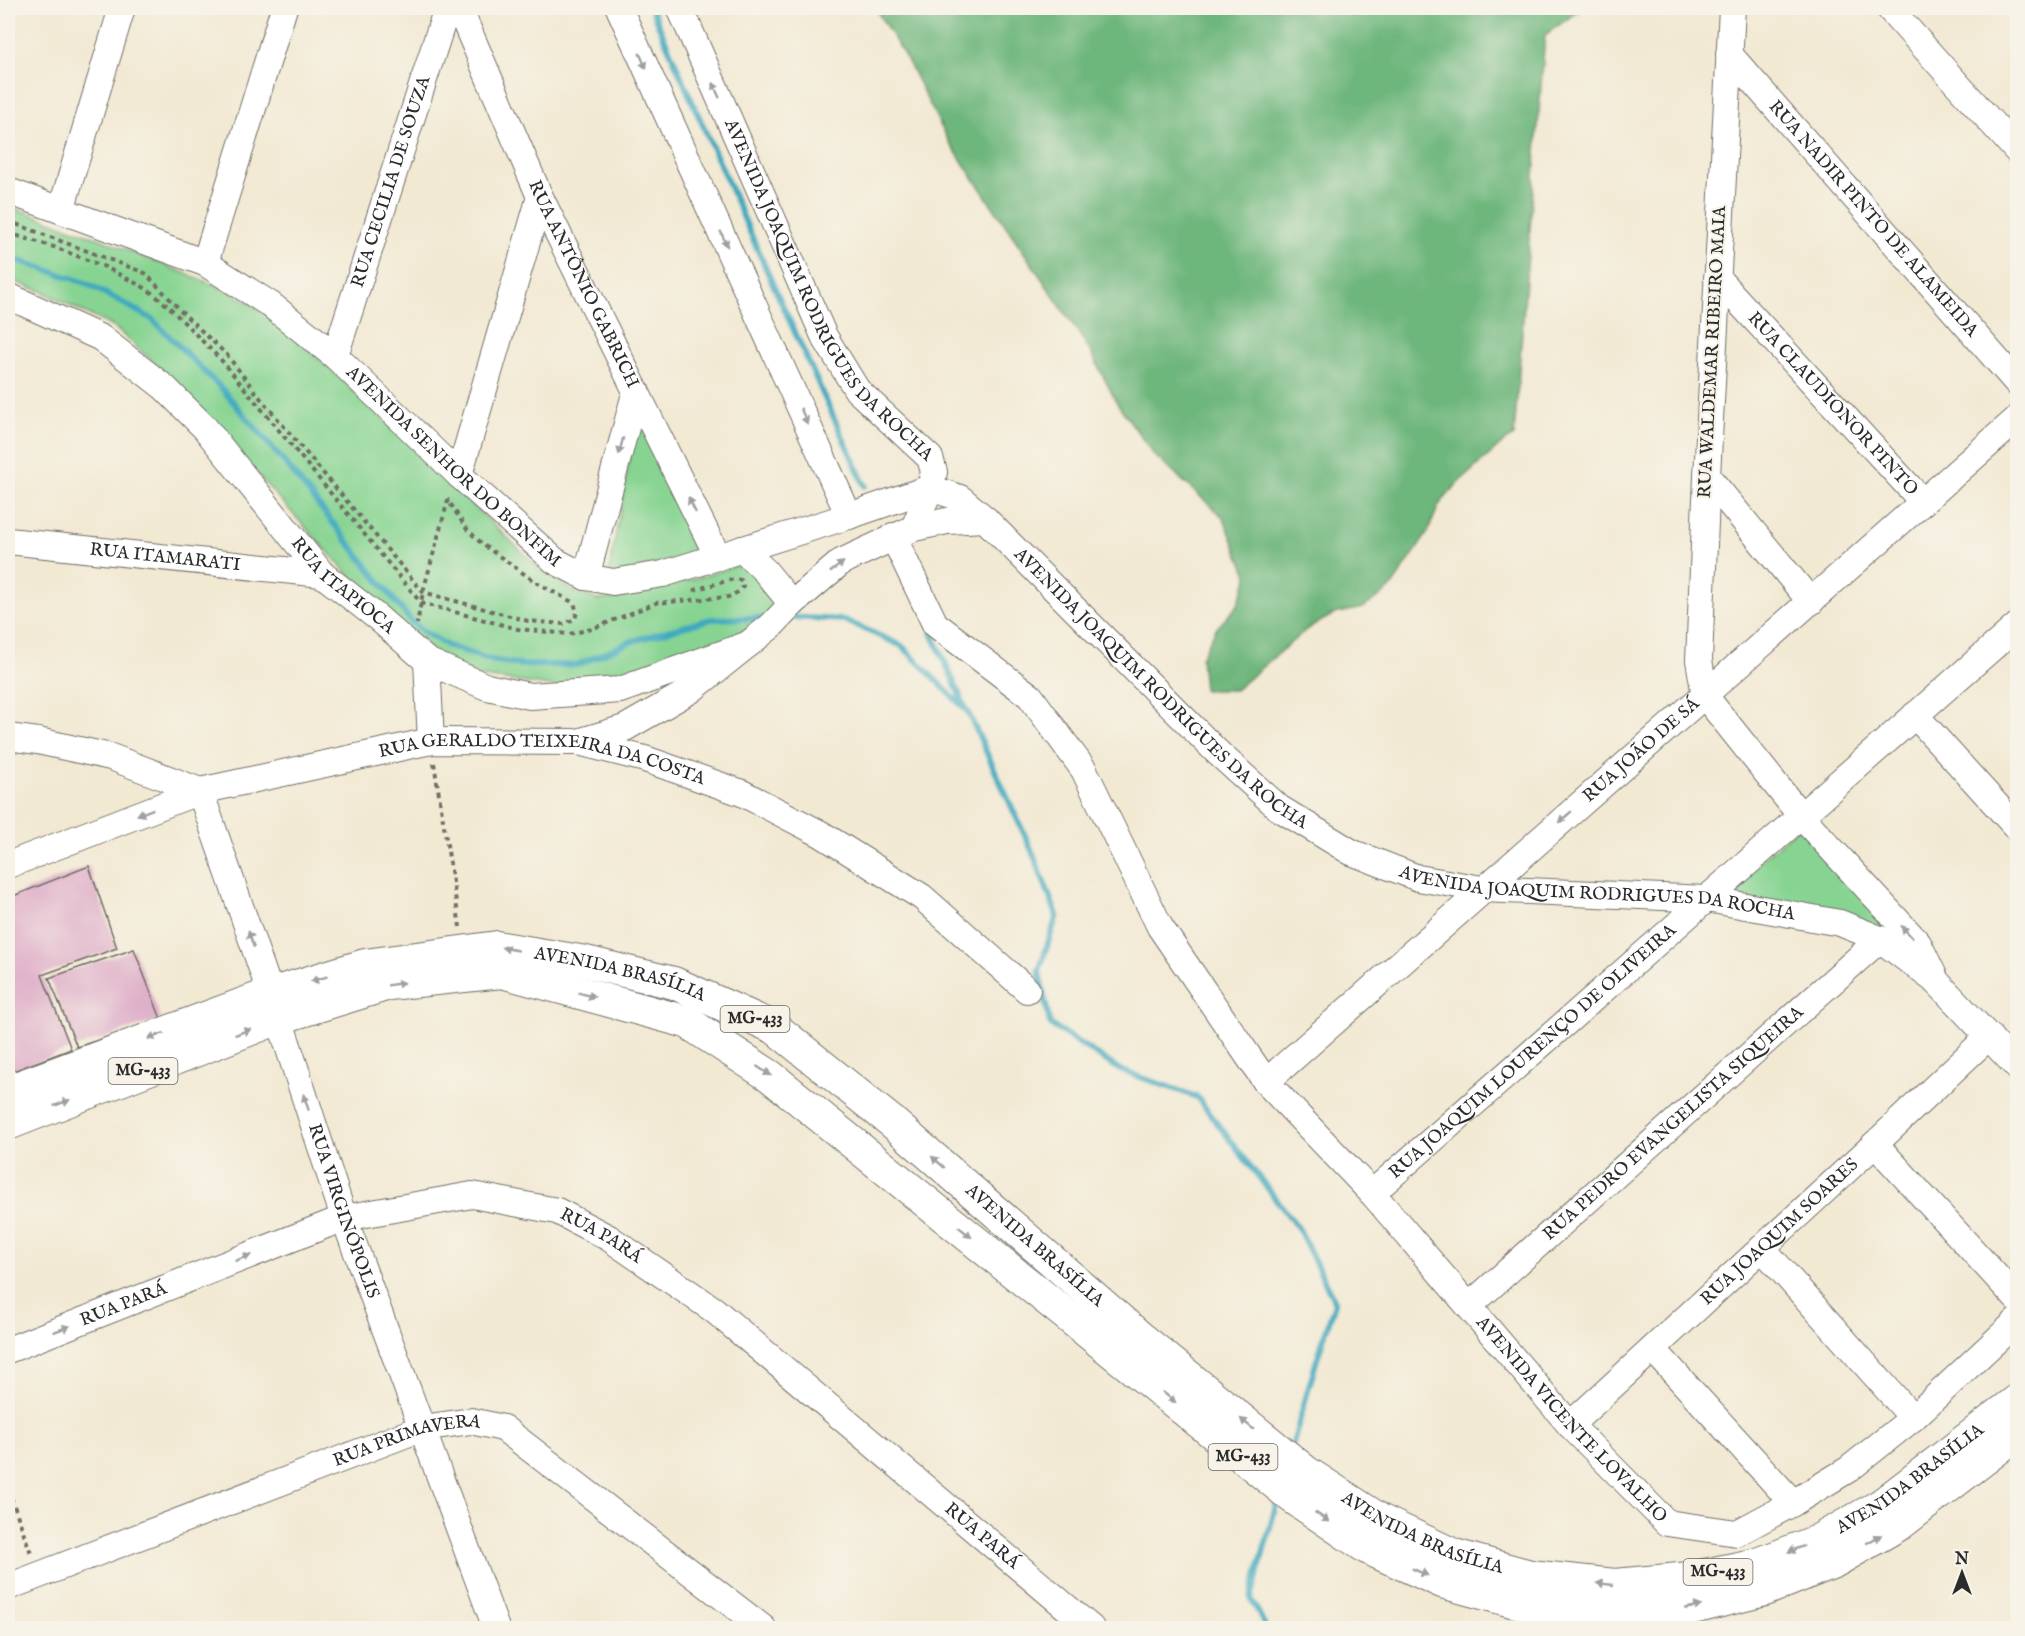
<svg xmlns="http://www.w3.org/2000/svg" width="2025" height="1636" font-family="'IM FELL English',serif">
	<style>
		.green { fill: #87d492; stroke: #59805e; stroke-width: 1.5 }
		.forest { fill: #6db67c; stroke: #4c7054; stroke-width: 1.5 }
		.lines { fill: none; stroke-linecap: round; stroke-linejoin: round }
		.stream { stroke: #3ea9be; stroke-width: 6 }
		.building { fill: #dca7c5 }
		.minor-casing { stroke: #716e66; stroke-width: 28 }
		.major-casing { stroke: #716e66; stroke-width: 34 }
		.path { stroke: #716e66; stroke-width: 4; stroke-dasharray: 4.5 4.5; stroke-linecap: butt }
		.minor { stroke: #fff; stroke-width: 26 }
		.major { stroke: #fff; stroke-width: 32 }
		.oneway { fill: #a0a0a0 }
		.labels { text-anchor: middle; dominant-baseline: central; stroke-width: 4.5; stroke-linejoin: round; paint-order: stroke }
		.shield { fill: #f7f3e8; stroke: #686764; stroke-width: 1.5 }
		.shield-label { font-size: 16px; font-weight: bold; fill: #2b2b2b }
		.street-label { font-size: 18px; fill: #2b2b2b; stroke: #f7f3e8 }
	</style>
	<rect width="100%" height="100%" fill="#f7f3e8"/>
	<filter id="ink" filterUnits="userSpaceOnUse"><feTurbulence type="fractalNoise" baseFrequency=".0167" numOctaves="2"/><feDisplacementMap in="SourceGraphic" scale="12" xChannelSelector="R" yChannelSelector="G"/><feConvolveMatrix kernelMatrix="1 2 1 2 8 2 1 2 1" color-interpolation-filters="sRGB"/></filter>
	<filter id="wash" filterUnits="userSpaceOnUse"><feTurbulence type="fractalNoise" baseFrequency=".008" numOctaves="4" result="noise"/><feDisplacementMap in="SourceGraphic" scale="24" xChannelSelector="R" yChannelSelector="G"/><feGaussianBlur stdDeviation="1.35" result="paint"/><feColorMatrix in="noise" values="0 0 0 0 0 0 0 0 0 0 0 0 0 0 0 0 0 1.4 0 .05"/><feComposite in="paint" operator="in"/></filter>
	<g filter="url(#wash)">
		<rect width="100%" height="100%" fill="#f2e9d3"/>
		<g class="green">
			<polygon points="8,206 100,239 231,292 270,316 330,369 538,567 573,591 597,600 626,597 705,576 734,566 751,568 766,583 775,603 771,612 753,627 715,646 609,677 558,687 476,676 402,633 157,365 114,327 45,293 8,279"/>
			<polygon points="639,406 710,551 608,577"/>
			<polygon points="1801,825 1911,944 1720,895"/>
		</g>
		<polygon class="forest" points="875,8 1583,8 1545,35 1514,436 1505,441 1459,482 1439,505 1427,534 1390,589 1363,608 1334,614 1307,629 1235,690 1204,690 1201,658 1216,629 1237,606 1248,577 1223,517 1154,455 1117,403 1088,347 949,142 907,60"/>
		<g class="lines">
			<g class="stream">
				<polyline points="651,8 771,280 865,486"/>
				<polyline points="8,257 86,283 152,319 223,390 285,463 411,621 424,632 448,646 491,660 522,665 577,665 632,641 711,619 759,618"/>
				<polyline points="789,617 844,620 902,646 968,712 1032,851 1057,915 1039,971 1050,1024 1120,1070 1197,1097 1299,1229 1335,1303 1316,1362 1292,1447"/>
				<polyline points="932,633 966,709"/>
				<polyline points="1266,1628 1251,1598 1278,1498"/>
			</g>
		</g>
		<g id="blocks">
			<g class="building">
				<polygon points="89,866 117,948 42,975 71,1049 8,1073 8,898"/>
				<polygon points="134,949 161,1019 77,1047 49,978"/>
			</g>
		</g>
	</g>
	<g filter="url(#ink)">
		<use href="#blocks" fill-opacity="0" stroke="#716e66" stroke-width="1.5"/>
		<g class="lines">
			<defs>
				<g id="minor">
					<path id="s1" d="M459,8l81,189 178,360"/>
					<polyline points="619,8 849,516"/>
					<path id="s2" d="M680,8l144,328 33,54 73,68 4,14 -4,16 -16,40"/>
					<polyline points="1732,8 1707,476 1699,660 1705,696 1801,816 1918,943 1934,976"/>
					<polyline points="1889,8 2018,152"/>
					<path id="s3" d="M1729,54l289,330"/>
					<path id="s4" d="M8,191l197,72 66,42 64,51 124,119 96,86 31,16 27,5 50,-8 186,-58 81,-28"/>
					<polyline points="61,210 122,8"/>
					<polyline points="205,263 284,8"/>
					<path id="s5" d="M1717,278l206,224"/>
					<path id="s6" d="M8,296l93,42 64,50 40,40 117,146 56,44 49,43 60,26 43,9 90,-6 129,-46"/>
					<path id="s7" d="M335,356l112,-348"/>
					<polyline points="459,475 540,197"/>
					<polyline points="1707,476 1811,602"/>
					<path id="s8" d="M930,488l30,10 25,21 232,233 62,56 72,44 67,26 64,11 225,10 133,24 40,16 57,43 81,86"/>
					<path id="s9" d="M893,536l42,88 95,72 54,74 76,157 106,155 106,111 198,232 97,98 70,10 56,-30 56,-34 64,-51 105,-98"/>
					<path id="s10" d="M8,541l314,33"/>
					<polyline points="742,549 765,571 792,604"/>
					<polyline points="586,577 636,390"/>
					<polyline points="427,661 431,741"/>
					<polyline points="1915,715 2018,829"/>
					<polyline points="8,737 38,741 111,757 200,791"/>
					<polyline points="578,742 625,728 691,690 771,626 792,604 841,562 914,528 947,521 985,519"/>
					<path id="s11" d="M200,791l79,227 65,200 152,410"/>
					<path id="s12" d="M8,865l192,-74 231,-50 147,1 67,17 97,34 79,41 101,63 105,93"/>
					<path id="s13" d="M1266,1082c250,-223 502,-442 752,-664"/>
					<polyline points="1875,1144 2018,1300"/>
					<path id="s14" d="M1372,1193l646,-568"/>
					<polyline points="1762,1248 1913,1418"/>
					<path id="s15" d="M1469,1306l411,-367"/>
					<polyline points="1653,1349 1793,1503"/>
					<path id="s16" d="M8,1350l336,-132 128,-23 85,16 52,27 105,72 377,318"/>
					<path id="s17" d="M1570,1425l305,-281 114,-108"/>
					<path id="s18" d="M8,1587l414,-159 49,-7 32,7 260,200"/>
				</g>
				<g id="major">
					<path id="s19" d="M8,1091l262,-97 95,-29 132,-18 89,15 88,21 101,45 117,94 249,216 165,134 74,48 74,35 76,21 85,9 75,-7 68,-14 59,-23 64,-36 137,-105"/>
					<polyline points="8,1124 279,1018 389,984 502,972 687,1022 770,1076 1292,1497 1367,1548 1442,1582 1523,1604 1614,1614 1689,1609 1765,1590 1834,1562 1900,1524 2018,1433"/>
				</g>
			</defs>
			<use href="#minor" class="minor-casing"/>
			<use href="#major" class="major-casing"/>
			<g class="path">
				<polyline points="8,221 145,273 186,316 227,355 261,399 423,592 528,621 564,624 575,619 577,612 574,603 537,583 482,544 466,528 448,500 423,592 417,624"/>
				<polyline points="8,233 54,247 105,267 147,289 168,306 222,361 421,603 518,629 569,634 592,629 656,603 728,597 738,592 743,586 741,580 734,579 690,591"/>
				<polyline points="434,763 460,927"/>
				<polyline points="8,1489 32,1556"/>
			</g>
			<use href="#minor" class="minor"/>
			<use href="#major" class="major"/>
		</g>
		<defs><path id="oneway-solid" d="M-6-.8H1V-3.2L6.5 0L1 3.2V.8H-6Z" transform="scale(1.5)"/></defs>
		<g class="oneway">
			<use href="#oneway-solid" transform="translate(643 61) rotate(66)"/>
			<use href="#oneway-solid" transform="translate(716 90) rotate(-114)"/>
			<use href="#oneway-solid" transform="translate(724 239) rotate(66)"/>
			<use href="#oneway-solid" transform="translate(804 416) rotate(66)"/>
			<use href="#oneway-solid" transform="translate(621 446) rotate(105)"/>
			<use href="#oneway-solid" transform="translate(692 505) rotate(-116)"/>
			<use href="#oneway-solid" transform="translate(837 567) rotate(-38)"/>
			<use href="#oneway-solid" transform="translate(145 812) rotate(159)"/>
			<use href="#oneway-solid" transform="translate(1565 817) rotate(139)"/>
			<use href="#oneway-solid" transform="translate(1907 932) rotate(-133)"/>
			<use href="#oneway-solid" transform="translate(251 939) rotate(-109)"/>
			<use href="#oneway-solid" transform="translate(510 949) rotate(-170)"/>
			<use href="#oneway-solid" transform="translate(319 979) rotate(163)"/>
			<use href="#oneway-solid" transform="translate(396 984) rotate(-9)"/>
			<use href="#oneway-solid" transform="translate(587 995) rotate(15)"/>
			<use href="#oneway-solid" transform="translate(243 1032) rotate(-21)"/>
			<use href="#oneway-solid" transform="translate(156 1036) rotate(160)"/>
			<use href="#oneway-solid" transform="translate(764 1071) rotate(33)"/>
			<use href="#oneway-solid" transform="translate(306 1102) rotate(-108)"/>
			<use href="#oneway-solid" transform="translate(62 1103) rotate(-21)"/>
			<use href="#oneway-solid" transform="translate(938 1162) rotate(-139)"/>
			<use href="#oneway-solid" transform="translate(965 1232) rotate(39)"/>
			<use href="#oneway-solid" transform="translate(243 1258) rotate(-21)"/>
			<use href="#oneway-solid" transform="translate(62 1329) rotate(-21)"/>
			<use href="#oneway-solid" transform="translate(1169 1397) rotate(39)"/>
			<use href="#oneway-solid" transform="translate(1247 1424) rotate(-141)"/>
			<use href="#oneway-solid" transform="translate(1322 1517) rotate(34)"/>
			<use href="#oneway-solid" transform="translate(1874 1539) rotate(-30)"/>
			<use href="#oneway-solid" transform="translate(1796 1549) rotate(159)"/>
			<use href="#oneway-solid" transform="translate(1420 1572) rotate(24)"/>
			<use href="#oneway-solid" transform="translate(1605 1584) rotate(-174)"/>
			<use href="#oneway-solid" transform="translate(1693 1607) rotate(-11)"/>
		</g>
	</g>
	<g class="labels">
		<g class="shield">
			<rect x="720.5" y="1006" width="69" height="26" rx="4.5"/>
			<rect x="108.5" y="1058" width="69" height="26" rx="4.5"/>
			<rect x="1208.5" y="1444" width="69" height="26" rx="4.5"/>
			<rect x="1683.5" y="1559" width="69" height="26" rx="4.5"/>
		</g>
		<g class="shield-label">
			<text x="755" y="1019">MG-433</text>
			<text x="143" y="1071">MG-433</text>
			<text x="1243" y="1457">MG-433</text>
			<text x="1718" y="1572">MG-433</text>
		</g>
		<g class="street-label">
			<text stroke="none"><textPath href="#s7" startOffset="183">RUA CECILIA DE SOUZA</textPath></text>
			<text stroke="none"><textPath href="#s3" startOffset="219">RUA NADIR PINTO DE ALAMEIDA</textPath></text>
			<text stroke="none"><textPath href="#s1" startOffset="303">RUA ANTÔNIO GABRICH</textPath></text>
			<text stroke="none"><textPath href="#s2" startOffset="322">AVENIDA JOAQUIM RODRIGUES DA ROCHA</textPath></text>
			<text transform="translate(1713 352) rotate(-87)">RUA WALDEMAR RIBEIRO MAIA</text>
			<text stroke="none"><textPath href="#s5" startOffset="171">RUA CLAUDIONOR PINTO</textPath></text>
			<text stroke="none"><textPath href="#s4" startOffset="532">AVENIDA SENHOR DO BONFIM</textPath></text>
			<text stroke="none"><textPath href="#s10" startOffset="158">RUA ITAMARATI</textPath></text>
			<text stroke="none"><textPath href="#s6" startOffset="450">RUA ITAPIOCA</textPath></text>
			<text stroke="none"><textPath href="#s8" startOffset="309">AVENIDA JOAQUIM RODRIGUES DA ROCHA</textPath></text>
			<text stroke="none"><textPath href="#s13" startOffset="501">RUA JOÃO DE SÁ</textPath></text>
			<text stroke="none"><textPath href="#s12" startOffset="555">RUA GERALDO TEIXEIRA DA COSTA</textPath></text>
			<text stroke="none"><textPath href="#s8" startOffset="813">AVENIDA JOAQUIM RODRIGUES DA ROCHA</textPath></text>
			<text stroke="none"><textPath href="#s19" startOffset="638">AVENIDA BRASÍLIA</textPath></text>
			<text stroke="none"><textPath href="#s14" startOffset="214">RUA JOAQUIM LOURENÇO DE OLIVEIRA</textPath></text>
			<text stroke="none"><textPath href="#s15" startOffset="274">RUA PEDRO EVANGELISTA SIQUEIRA</textPath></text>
			<text stroke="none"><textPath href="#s11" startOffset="444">RUA VIRGINÓPOLIS</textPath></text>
			<text stroke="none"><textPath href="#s17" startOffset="285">RUA JOAQUIM SOARES</textPath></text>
			<text stroke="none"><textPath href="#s16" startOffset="628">RUA PARÁ</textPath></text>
			<text stroke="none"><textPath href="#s19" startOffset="1142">AVENIDA BRASÍLIA</textPath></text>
			<text stroke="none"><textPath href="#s16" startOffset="124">RUA PARÁ</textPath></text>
			<text stroke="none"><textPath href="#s9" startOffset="1126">AVENIDA VICENTE LOVALHO</textPath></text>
			<text stroke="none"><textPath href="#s18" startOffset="426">RUA PRIMAVERA</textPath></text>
			<text stroke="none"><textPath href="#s19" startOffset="2150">AVENIDA BRASÍLIA</textPath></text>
			<text stroke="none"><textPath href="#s19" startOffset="1628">AVENIDA BRASÍLIA</textPath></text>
			<text stroke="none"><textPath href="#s16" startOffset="1114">RUA PARÁ</textPath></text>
		</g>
	</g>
	<rect width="2025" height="1636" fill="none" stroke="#f7f3e8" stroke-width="30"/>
	<g transform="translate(1962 1573)" stroke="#f7f3e8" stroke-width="4.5" paint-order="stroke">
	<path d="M0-4.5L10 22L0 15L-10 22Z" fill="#2b2b2b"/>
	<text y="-9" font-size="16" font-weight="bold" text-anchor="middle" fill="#2b2b2b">N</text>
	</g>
</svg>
